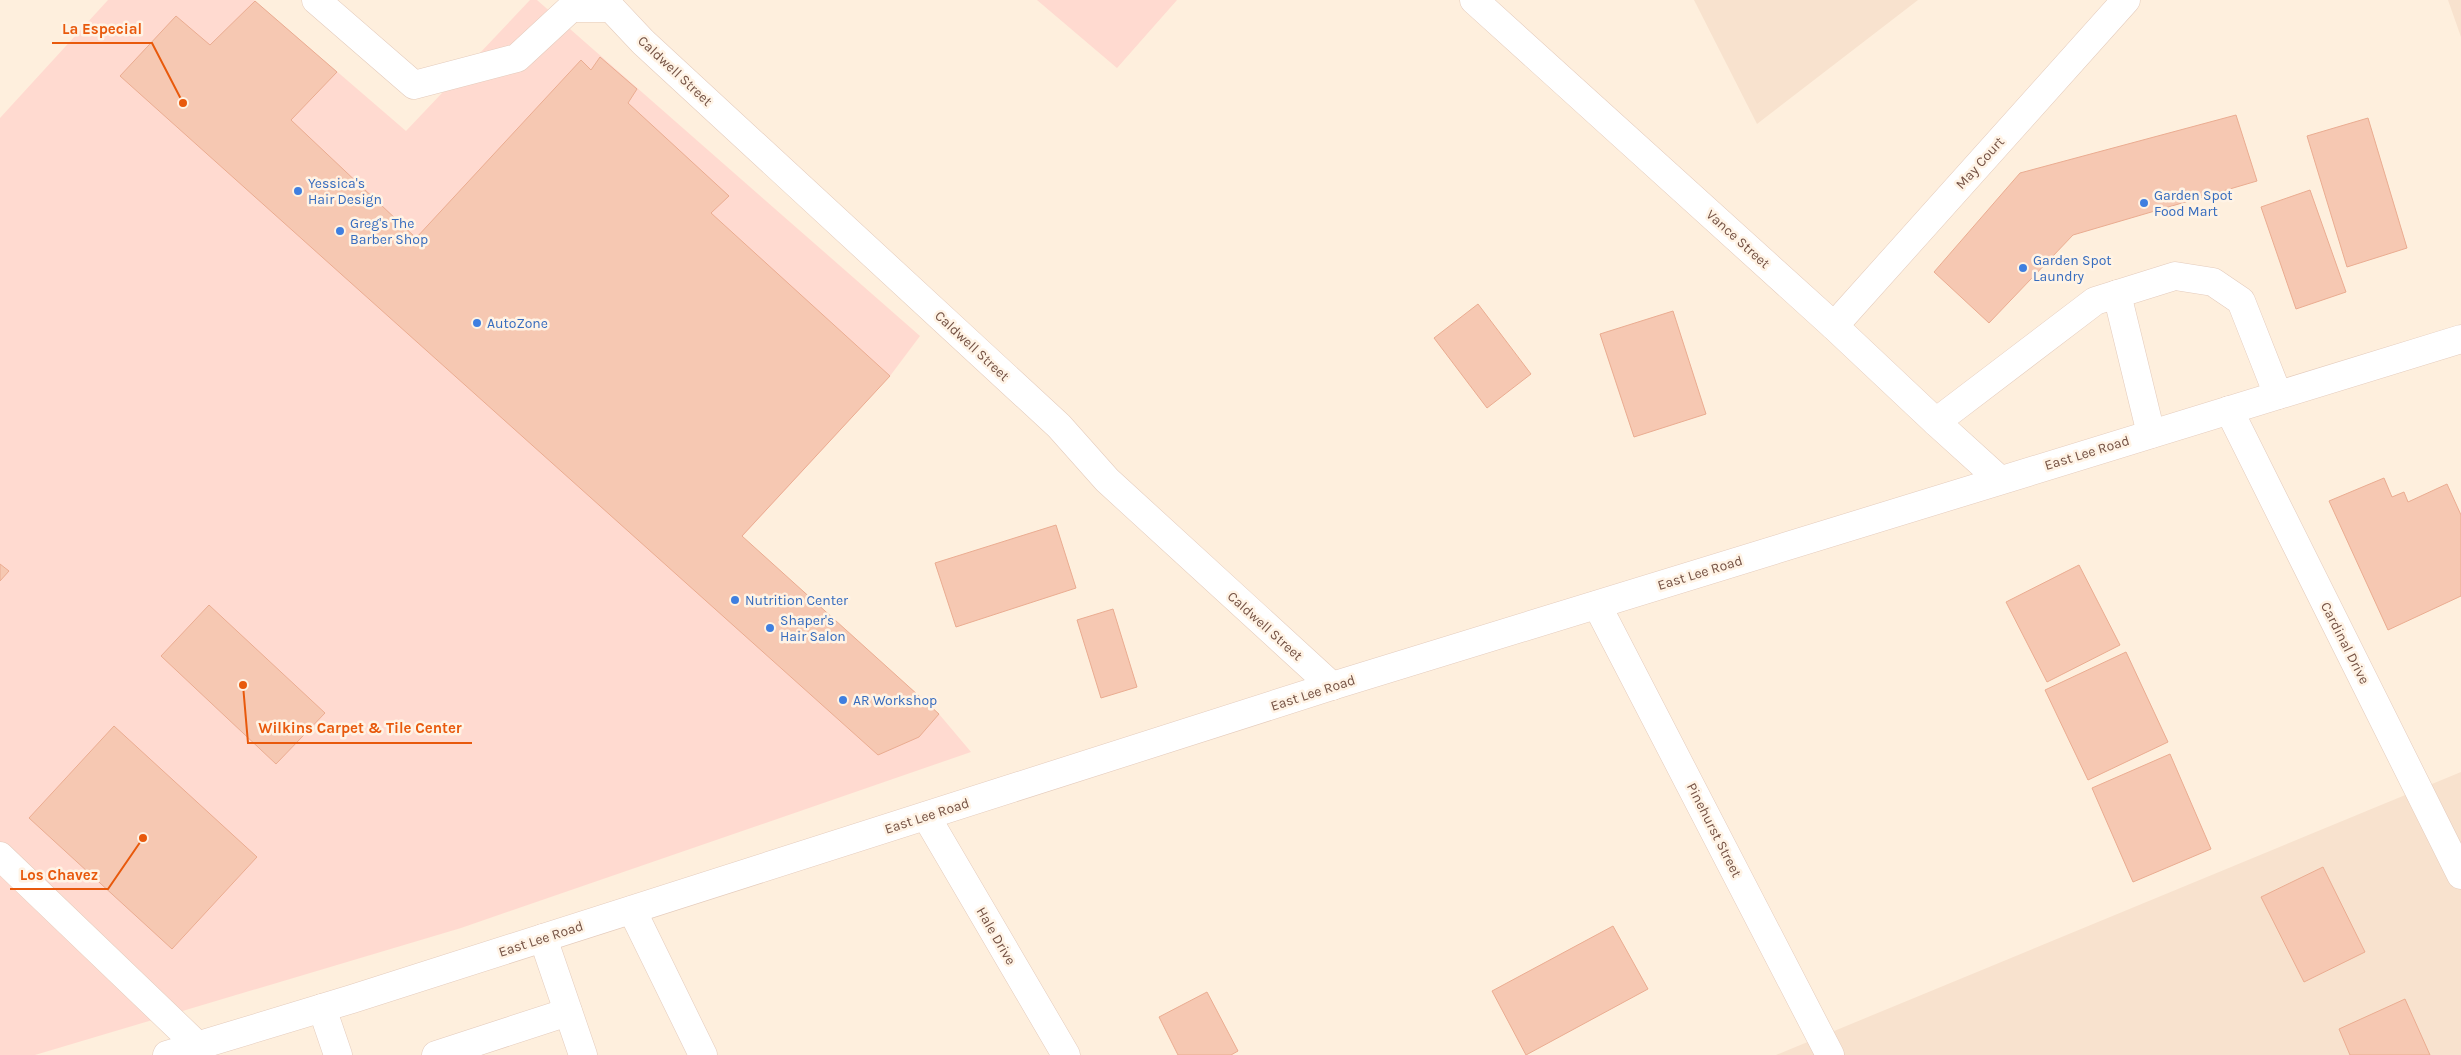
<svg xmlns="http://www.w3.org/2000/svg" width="2461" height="1055" font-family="Karla,sans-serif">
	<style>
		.residential { fill: #f8e2ce }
		.commercial { fill: #ffdad0 }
		.building { fill: #f6c8b2; stroke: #eaac91 }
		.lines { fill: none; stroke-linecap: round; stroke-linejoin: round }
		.minor-casing { stroke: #e4cbbc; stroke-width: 29 }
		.minor { stroke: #fff; stroke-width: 28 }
		.shop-dot { fill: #3f7fe0; stroke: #fff3e5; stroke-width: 2 }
		.labels { text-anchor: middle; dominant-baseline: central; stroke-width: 5; stroke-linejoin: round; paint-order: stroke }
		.street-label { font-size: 14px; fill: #755244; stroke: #fff3e5 }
		.shop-label { font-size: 14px; fill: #366cbe; stroke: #fff3e5; text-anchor: start }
		.leader { fill: none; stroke: #e8590c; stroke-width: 2 }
		.callout-dot { fill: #e8590c; stroke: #fff3e5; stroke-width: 2 }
		.callout-label { font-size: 15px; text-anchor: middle; font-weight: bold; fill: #e8590c; stroke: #fff3e5; stroke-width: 5; stroke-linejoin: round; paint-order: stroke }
	</style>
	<rect width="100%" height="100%" fill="#feefdd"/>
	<g class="residential">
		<polygon points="1694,0 1918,0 1757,124"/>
		<polygon points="2448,0 2461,0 2461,37"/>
		<polygon points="2461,772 2461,1055 1776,1055"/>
	</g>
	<g class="commercial">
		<polygon points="108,0 254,0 406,131 530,0 537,0 920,336 890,376 742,537 939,714 971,752 461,928 35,1055 0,1055 0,118"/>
		<polygon points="1037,0 1177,0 1117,68"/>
	</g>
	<g class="building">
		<polygon points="255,1 337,72 291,120 416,238 581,60 591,70 600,57 637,89 628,103 729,196 711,213 890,376 742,536 939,714 919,737 878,755 120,76 176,16 210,45"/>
		<polygon points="2236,115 2257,181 2073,235 1989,323 1934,272 2020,173"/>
		<polygon points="2368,118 2407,248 2347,267 2307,136"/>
		<polygon points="2310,190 2346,292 2296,309 2261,207"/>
		<polygon points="1478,304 1531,374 1487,408 1434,338"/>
		<polygon points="1673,311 1706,414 1634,437 1600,334"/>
		<polygon points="2384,478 2392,497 2404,492 2408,502 2447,484 2461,515 2461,596 2388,630 2329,501"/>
		<polygon points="1056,525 1076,588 956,627 935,563"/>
		<polygon points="0,564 9,571 0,581"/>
		<polygon points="2079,565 2120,645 2047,682 2006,602"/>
		<polygon points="209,605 325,713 276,764 161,656"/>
		<polygon points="1113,609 1137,687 1101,698 1077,620"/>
		<polygon points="2126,652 2168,742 2088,780 2045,690"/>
		<polygon points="114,726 257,857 172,949 29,818"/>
		<polygon points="2170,754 2211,849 2133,882 2092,788"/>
		<polygon points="2323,867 2365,952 2304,982 2261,897"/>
		<polygon points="1613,926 1648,989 1526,1055 1492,991"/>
		<polygon points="1207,992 1238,1051 1231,1055 1178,1055 1159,1017"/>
		<polygon points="2405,999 2430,1055 2350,1055 2339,1029"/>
	</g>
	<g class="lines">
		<defs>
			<g id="minor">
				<polyline points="316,0 414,85 517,58 571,8 611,8 643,42 1059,426 1107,480 1332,686"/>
				<polyline points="1474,0 1834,326 1936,422 2000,480"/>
				<polyline points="2117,294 2151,434"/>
				<polyline points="1834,326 2126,0"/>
				<polyline points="2229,410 2461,875"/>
				<polyline points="1936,422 2095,301 2175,276 2213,282 2241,301 2278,395"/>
				<polyline points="1597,605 1830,1055"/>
				<polyline points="926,816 1066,1055"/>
				<polyline points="0,856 198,1046 200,1055"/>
				<polyline points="632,910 703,1055"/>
				<polyline points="543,938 583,1055"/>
				<polyline points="322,1008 338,1055"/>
				<polyline points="167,1055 352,999 1332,686 2461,339"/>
				<polyline points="436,1055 568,1012"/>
			</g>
		</defs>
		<use href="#minor" class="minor-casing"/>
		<use href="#minor" class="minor"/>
	</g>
	<g class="shop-dot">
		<circle cx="298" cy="191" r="5"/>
		<circle cx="2144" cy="203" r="5"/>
		<circle cx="340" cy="231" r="5"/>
		<circle cx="2023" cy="268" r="5"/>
		<circle cx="477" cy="323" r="5"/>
		<circle cx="735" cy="600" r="5"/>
		<circle cx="770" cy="628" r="5"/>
		<circle cx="843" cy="700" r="5"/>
	</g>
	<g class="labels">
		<g class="street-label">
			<text transform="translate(675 71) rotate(43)">Caldwell Street</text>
			<text transform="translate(1980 163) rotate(-48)">May Court</text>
			<text transform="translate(1738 239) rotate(42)">Vance Street</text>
			<text transform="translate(972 346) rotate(43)">Caldwell Street</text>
			<text transform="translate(2087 453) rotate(-17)">East Lee Road</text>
			<text transform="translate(1700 573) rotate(-17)">East Lee Road</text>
			<text transform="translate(1265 626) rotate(42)">Caldwell Street</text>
			<text transform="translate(2345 643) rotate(63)">Cardinal Drive</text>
			<text transform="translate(1313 693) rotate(-18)">East Lee Road</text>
			<text transform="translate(927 816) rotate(-18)">East Lee Road</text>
			<text transform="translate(1714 830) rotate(63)">Pinehurst Street</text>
			<text transform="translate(996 936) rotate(60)">Hale Drive</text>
			<text transform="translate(541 939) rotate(-18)">East Lee Road</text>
		</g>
		<g class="shop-label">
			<text x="308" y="183">Yessica's<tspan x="308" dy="16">Hair Design</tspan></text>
			<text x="2154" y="195">Garden Spot<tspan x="2154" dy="16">Food Mart</tspan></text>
			<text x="350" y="223">Greg's The<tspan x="350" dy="16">Barber Shop</tspan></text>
			<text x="2033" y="260">Garden Spot<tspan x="2033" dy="16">Laundry</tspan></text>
			<text x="487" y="323">AutoZone</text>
			<text x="745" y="600">Nutrition Center</text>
			<text x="780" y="620">Shaper's<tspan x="780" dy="16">Hair Salon</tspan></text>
			<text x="853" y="700">AR Workshop</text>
		</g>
	</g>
	<path class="leader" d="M183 103L152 43H52M243 685L248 743H472M143 838L108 889H10"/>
	<g class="callout-dot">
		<circle cx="183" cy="103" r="5"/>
		<circle cx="243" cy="685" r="5"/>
		<circle cx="143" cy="838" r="5"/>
	</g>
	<g class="callout-label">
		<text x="102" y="34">La Especial</text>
		<text x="360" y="733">Wilkins Carpet &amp; Tile Center</text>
		<text x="59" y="880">Los Chavez</text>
	</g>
</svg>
